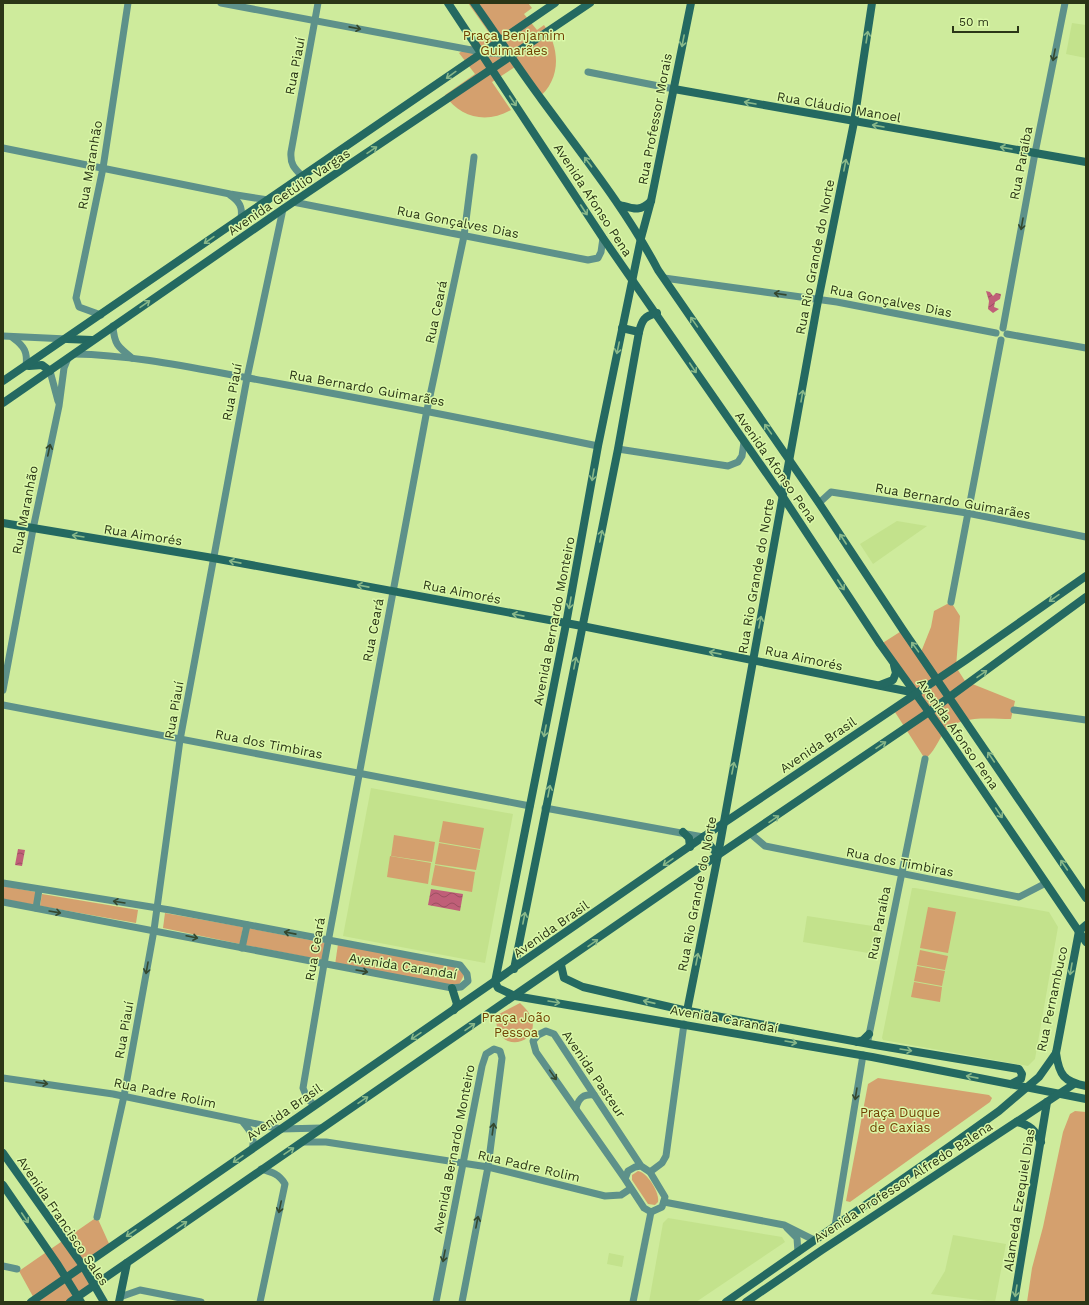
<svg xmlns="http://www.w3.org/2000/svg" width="1089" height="1305" font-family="'Work Sans',sans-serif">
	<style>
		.built { fill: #c3e28c }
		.park { fill: #d4a06e }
		.water { fill: url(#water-waves) }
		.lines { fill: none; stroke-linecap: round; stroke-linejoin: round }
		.street { stroke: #5d918a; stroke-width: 7 }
		.secondary { stroke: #246961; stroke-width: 8 }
		.oneway { stroke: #35482e }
		.oneway2 { stroke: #89b889 }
		.labels { text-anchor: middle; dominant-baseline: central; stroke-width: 3; stroke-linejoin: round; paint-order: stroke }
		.park-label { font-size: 13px; fill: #734305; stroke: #dbf8a9 }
		.street-label { font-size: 13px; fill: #2b3617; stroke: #dbf8a9 }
	</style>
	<defs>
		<pattern id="water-waves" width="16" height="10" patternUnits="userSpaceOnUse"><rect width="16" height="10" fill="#c05f78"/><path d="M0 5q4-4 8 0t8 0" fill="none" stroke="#9c4f61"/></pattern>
	</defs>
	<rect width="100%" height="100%" fill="#ceeb9c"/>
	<g class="built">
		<polygon points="1072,23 1086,25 1086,58 1066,54"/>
		<polygon points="897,521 927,526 873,564 860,544"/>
		<polygon points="371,788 513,814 485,963 343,936"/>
		<polygon points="912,888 915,888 1049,912 1058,927 1035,1059 1028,1066 883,1040 882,1038"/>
		<polygon points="807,916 879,927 874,954 803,942"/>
		<polygon points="668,1218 782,1237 785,1242 696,1302 649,1302 663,1223"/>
		<polygon points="953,1235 1006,1244 995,1302 931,1294 945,1271"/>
		<polygon points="609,1253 624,1256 622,1267 607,1264"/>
	</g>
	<g class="park">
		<path d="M468,3h60l4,5 -8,6 13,16 7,-5c17,24 17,56 -7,74l-22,-32 -23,15 19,28c-24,14 -51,8 -66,-15l30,-21 -16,-21 31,-19z"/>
		<path d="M951,602l9,14 -4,51 9,14 50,20 -4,18c-21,0 -54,-5 -68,15 -6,9 -9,18 -18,25l-32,-50 23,-16 -35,-49 22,-14 18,22 10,-25 3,-16z"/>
		<polygon points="443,821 484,828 480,849 439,842"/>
		<polygon points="394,835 435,842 432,862 391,856"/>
		<polygon points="439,843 480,850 476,870 435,864"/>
		<polygon points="390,856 431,863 428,884 387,877"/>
		<polygon points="435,865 475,872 472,892 431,885"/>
		<polygon points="3,886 36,892 34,905 3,899"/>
		<polygon points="42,894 138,910 136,923 40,906"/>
		<polygon points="928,907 956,912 948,953 920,948"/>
		<polygon points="165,913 243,927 240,944 163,928"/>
		<polygon points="248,928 325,943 322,960 245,945"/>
		<polygon points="338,944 459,967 464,975 459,985 452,985 335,965"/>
		<polygon points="920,950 948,956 945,970 917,965"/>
		<polygon points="917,966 945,971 942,986 914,981"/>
		<polygon points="914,982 942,987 940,1002 911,997"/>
		<path d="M520,1003c39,34 -23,60 -24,16l3,-5z"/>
		<polygon points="878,1078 989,1095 992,1098 990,1102 850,1202 846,1201 868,1084"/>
		<polygon points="1075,1111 1086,1112 1086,1302 1027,1302 1032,1268 1043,1227 1063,1132 1070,1114"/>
		<path d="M638,1171c9,1 22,22 20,31l-3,3 -7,-1 -16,-24v-5z"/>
		<polygon points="97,1217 111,1248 82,1268 92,1286 75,1302 36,1302 19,1271"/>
	</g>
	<g class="water">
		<polygon points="986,291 990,292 993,296 996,293 1001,294 1000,299 995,302 994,307 999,309 993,313 988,309 989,301"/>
		<polygon points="18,849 25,850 22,866 15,865"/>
		<polygon points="431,889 463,894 460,911 428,905"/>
	</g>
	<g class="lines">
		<g class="street">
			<polyline points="221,3 482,52 511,55"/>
			<polyline points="588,72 674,89"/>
			<polyline points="3,148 230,194 268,200"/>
			<path d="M302,176c-8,-8 -12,-12 -11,-24l27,-149"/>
			<path d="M230,195c9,6 13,12 11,23"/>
			<polyline points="293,202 588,260 598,258 601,252 603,238"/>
			<polyline points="664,278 837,302 996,333"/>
			<polyline points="101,315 79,307 76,298 103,168 128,3"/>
			<path d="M113,326c1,18 5,21 19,32"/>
			<polyline points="1003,328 1035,153 1065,3"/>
			<polyline points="1007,334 1086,348"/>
			<polyline points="3,336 67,339"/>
			<path d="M13,338c11,8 15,14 13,28"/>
			<path d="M74,354c64,1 128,16 191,27 111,20 222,42 333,65"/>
			<polyline points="50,371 58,401"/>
			<polyline points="618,449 728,466 738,462 742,456 744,442"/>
			<polyline points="819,503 831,492 967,513 1086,537"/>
			<polyline points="951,602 1001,340"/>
			<polyline points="3,690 33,529 59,406 64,368 68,358"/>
			<polyline points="3,705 530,806"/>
			<polyline points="1014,710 1086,720"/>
			<polyline points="545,808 703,837"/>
			<polyline points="751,834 765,846 1019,897 1046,883"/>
			<polyline points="3,883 170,910 460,965 467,974 468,981 461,987 452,988 3,902"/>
			<polyline points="36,908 39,890"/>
			<polyline points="242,948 247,925"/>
			<polyline points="868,1040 925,759"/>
			<polyline points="3,1078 113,1094 281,1129 322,1128"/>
			<polyline points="314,1105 307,1098 303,1088 324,964 393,592 427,410 464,236 474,157"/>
			<path d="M576,1108c3,-11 8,-14 18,-13"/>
			<path d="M243,1122c7,9 13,15 9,27"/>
			<polyline points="302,1142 326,1142 488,1167 605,1196 621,1195 630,1189"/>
			<polyline points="650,1172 662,1163 666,1156 684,1024"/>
			<polyline points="625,1179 536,1052 533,1041 538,1035 546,1031 554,1034 641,1166 650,1172 665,1197 662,1207 651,1212 644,1208 625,1179 628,1171 635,1167 641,1166"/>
			<polyline points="664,1202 784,1225 814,1240"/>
			<polyline points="97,1217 124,1096 154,930 180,740 247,378 283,209"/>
			<polyline points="835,1226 863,1055"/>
			<polyline points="787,1228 797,1238 798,1252"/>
			<polyline points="3,1266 17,1269"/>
			<polyline points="120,1297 140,1290 201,1302"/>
			<path d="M260,1302l25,-118c-6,-10 -13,-12 -24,-15"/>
			<polyline points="436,1302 482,1066 486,1054 494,1049 500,1051 502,1058 488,1167 462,1302"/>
			<polyline points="633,1302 651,1212"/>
		</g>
		<g class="secondary">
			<polyline points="448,3 603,238 783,497 880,644 944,733 1086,942"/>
			<path d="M474,3c23,32 44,65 68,97 41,56 84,109 116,170l161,233 84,127 183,268"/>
			<polyline points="691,3 651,201 641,238 598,446 566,624 495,982 498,988 515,996 872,1057 1086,1099"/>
			<polyline points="674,89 1086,162"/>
			<path d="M620,205c14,4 20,7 31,-4"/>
			<polyline points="622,328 639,332"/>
			<polyline points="67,339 92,340"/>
			<polyline points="29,366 42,365 50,371"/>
			<polyline points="3,381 555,3"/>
			<polyline points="3,403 283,209 590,3"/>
			<polyline points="3,523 213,558 582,626 916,693"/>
			<polyline points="880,685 893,680 896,673 894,665"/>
			<polyline points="683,832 689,838 690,847"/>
			<polyline points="703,837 718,855"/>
			<polyline points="561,965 564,978 583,987 683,1010 875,1045 1019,1069 1022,1074 1021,1079 1011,1084"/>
			<path d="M514,969l104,-520 21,-117c3,-12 5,-16 18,-19"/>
			<polyline points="452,988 457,1004 454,1010"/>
			<polyline points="687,1011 718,855 817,306 854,122 872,3"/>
			<polyline points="857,1042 863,1040 869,1034"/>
			<path d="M1056,1053c3,22 8,29 30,33"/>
			<path d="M1017,1122c13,3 18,8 24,20"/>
			<polyline points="3,1153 83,1266 104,1302"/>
			<polyline points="3,1185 58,1265 81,1302"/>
			<polyline points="31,1302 703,837 966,660 1086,576"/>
			<polyline points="70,1302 718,855 929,712 1086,597"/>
			<polyline points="119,1302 127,1263"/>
			<polyline points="726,1302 950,1146 999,1111 1039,1077 1056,1053 1079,931 1086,925"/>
			<polyline points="746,1302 822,1250 1074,1084"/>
			<polyline points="1014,1302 1047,1102"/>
		</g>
	</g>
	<defs><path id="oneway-shaft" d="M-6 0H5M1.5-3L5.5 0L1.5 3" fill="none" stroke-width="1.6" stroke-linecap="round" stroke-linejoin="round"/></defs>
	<g class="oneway">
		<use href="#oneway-shaft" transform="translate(355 28) rotate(11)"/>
		<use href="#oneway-shaft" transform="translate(1054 55) rotate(101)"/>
		<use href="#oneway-shaft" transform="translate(1022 224) rotate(100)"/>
		<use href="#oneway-shaft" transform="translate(780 294) rotate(-172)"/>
		<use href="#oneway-shaft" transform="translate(49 450) rotate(-78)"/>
		<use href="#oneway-shaft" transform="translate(119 902) rotate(-171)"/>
		<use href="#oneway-shaft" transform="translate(55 912) rotate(10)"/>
		<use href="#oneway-shaft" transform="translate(290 933) rotate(-169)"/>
		<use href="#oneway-shaft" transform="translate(192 937) rotate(12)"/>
		<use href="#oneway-shaft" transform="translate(147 968) rotate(100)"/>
		<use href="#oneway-shaft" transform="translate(362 971) rotate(10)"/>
		<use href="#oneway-shaft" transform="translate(553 1075) rotate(55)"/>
		<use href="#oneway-shaft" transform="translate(42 1083) rotate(8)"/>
		<use href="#oneway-shaft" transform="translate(856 1094) rotate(99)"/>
		<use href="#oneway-shaft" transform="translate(493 1129) rotate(-82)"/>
		<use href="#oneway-shaft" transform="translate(280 1207) rotate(102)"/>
		<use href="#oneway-shaft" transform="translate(477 1222) rotate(-79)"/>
		<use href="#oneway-shaft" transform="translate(444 1256) rotate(101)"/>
	</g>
	<g class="oneway2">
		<use href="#oneway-shaft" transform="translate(867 37) rotate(-81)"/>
		<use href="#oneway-shaft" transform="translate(683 41) rotate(101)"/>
		<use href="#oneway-shaft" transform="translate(451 75) rotate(144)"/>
		<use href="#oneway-shaft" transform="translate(513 101) rotate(56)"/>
		<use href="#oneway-shaft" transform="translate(750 103) rotate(-170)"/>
		<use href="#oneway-shaft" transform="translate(878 126) rotate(-170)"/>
		<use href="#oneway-shaft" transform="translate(1006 148) rotate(-170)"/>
		<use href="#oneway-shaft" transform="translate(372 150) rotate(-34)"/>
		<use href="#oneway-shaft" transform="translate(588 162) rotate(-127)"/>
		<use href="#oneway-shaft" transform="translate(845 165) rotate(-79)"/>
		<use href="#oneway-shaft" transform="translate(584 210) rotate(57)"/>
		<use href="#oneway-shaft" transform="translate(209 240) rotate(145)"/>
		<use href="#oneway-shaft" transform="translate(145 304) rotate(-35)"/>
		<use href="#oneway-shaft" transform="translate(694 322) rotate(-125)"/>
		<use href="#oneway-shaft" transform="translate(618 348) rotate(102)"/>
		<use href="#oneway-shaft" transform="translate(693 368) rotate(56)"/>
		<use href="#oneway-shaft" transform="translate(802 396) rotate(-80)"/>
		<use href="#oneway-shaft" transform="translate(768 429) rotate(-125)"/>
		<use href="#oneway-shaft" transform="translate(593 475) rotate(100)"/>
		<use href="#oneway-shaft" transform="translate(78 536) rotate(-171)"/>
		<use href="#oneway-shaft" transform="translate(601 536) rotate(-78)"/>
		<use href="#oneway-shaft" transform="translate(843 539) rotate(-123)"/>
		<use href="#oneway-shaft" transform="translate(235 562) rotate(-169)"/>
		<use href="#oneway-shaft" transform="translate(841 585) rotate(57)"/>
		<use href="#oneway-shaft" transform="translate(363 586) rotate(-169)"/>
		<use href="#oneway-shaft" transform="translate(1054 598) rotate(145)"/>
		<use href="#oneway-shaft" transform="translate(570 603) rotate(100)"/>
		<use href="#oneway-shaft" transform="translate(518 615) rotate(-169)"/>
		<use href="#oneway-shaft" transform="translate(760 622) rotate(-79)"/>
		<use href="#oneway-shaft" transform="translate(915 647) rotate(-126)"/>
		<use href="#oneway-shaft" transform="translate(715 653) rotate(-169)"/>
		<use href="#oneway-shaft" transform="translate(575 663) rotate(-79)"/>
		<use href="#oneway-shaft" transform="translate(982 674) rotate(-35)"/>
		<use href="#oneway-shaft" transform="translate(545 731) rotate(101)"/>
		<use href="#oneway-shaft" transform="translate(881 745) rotate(-34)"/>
		<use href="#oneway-shaft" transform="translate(991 757) rotate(-124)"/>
		<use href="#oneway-shaft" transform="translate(733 768) rotate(-79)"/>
		<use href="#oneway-shaft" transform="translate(549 791) rotate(-79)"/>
		<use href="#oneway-shaft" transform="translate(999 813) rotate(56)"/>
		<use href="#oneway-shaft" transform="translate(774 819) rotate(-34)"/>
		<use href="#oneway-shaft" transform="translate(668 862) rotate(145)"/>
		<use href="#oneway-shaft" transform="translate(1064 865) rotate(-124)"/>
		<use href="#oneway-shaft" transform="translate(524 918) rotate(-79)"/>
		<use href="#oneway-shaft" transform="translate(593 943) rotate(-35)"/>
		<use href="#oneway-shaft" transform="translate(697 959) rotate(-79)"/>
		<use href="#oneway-shaft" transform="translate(1071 969) rotate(100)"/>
		<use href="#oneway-shaft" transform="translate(554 1002) rotate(9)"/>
		<use href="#oneway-shaft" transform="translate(649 1002) rotate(-167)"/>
		<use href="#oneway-shaft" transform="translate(470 1027) rotate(-35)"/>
		<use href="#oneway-shaft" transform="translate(416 1036) rotate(146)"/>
		<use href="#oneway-shaft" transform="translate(791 1042) rotate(10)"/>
		<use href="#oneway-shaft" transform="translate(906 1050) rotate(9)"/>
		<use href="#oneway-shaft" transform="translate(972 1077) rotate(-169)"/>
		<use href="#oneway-shaft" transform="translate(363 1100) rotate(-34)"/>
		<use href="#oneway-shaft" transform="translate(289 1151) rotate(-34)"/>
		<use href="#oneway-shaft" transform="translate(238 1159) rotate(145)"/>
		<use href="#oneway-shaft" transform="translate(25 1218) rotate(56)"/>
		<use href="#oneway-shaft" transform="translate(182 1225) rotate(-35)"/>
		<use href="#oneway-shaft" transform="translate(131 1233) rotate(145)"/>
		<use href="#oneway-shaft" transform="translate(1016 1291) rotate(99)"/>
	</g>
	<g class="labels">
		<g class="park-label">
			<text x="514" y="35">Praça Benjamim<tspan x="514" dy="15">Guimarães</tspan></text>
			<text x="516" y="1017">Praça João<tspan x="516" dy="15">Pessoa</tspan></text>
			<text x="900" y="1112">Praça Duque<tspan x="900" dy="15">de Caxias</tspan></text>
		</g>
		<g class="street-label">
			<text transform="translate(295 66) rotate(-79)">Rua Piauí</text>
			<text transform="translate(839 107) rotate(10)">Rua Cláudio Manoel</text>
			<text transform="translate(655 119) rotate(-79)">Rua Professor Morais</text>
			<text transform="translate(1021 163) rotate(-79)">Rua Paraíba</text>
			<text transform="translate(90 165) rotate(-80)">Rua Maranhão</text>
			<text transform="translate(289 192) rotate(-34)">Avenida Getúlio Vargas</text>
			<text transform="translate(593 200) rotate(57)">Avenida Afonso Pena</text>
			<text transform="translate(458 222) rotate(11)">Rua Gonçalves Dias</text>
			<text transform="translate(815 257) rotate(-79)">Rua Rio Grande do Norte</text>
			<text transform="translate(891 301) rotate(11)">Rua Gonçalves Dias</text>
			<text transform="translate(436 312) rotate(-78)">Rua Ceará</text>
			<text transform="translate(367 388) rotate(10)">Rua Bernardo Guimarães</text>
			<text transform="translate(232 392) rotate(-79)">Rua Piauí</text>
			<text transform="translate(776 467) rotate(55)">Avenida Afonso Pena</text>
			<text transform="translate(953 501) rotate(10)">Rua Bernardo Guimarães</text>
			<text transform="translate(25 510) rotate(-79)">Rua Maranhão</text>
			<text transform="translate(143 535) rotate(9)">Rua Aimorés</text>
			<text transform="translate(756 576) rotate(-80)">Rua Rio Grande do Norte</text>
			<text transform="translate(462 592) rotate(11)">Rua Aimorés</text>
			<text transform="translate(554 621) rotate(-79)">Avenida Bernardo Monteiro</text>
			<text transform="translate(373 630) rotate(-79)">Rua Ceará</text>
			<text transform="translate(804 658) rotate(12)">Rua Aimorés</text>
			<text transform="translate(174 710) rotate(-80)">Rua Piauí</text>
			<text transform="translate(958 734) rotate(55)">Avenida Afonso Pena</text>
			<text transform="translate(269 744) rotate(11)">Rua dos Timbiras</text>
			<text transform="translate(818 745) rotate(-34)">Avenida Brasil</text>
			<text transform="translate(900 862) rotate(11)">Rua dos Timbiras</text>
			<text transform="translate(697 894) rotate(-79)">Rua Rio Grande do Norte</text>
			<text transform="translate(879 923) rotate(-79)">Rua Paraíba</text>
			<text transform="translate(551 929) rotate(-35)">Avenida Brasil</text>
			<text transform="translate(315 949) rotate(-80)">Rua Ceará</text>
			<text transform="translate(403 966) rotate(9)">Avenida Carandaí</text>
			<text transform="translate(1052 999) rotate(-78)">Rua Pernambuco</text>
			<text transform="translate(724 1019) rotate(10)">Avenida Carandaí</text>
			<text transform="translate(124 1030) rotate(-80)">Rua Piauí</text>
			<text transform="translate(594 1074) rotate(56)">Avenida Pasteur</text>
			<text transform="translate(165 1093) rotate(12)">Rua Padre Rolim</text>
			<text transform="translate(284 1112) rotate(-35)">Avenida Brasil</text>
			<text transform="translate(454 1149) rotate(-79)">Avenida Bernardo Monteiro</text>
			<text transform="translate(529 1166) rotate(13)">Rua Padre Rolim</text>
			<text transform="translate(903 1182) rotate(-33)">Avenida Professor Alfredo Balena</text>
			<text transform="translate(1019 1200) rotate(-81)">Alameda Ezequiel Dias</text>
			<text transform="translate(63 1221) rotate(56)">Avenida Francisco Sales</text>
		</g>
	</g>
	<rect width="1089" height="1305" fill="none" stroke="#2b3617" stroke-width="8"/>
	<path d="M953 26v6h65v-6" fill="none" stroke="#2b3617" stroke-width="2"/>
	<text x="959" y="26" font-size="12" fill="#2b3617" stroke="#dbf8a9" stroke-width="3" paint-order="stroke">50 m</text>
</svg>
